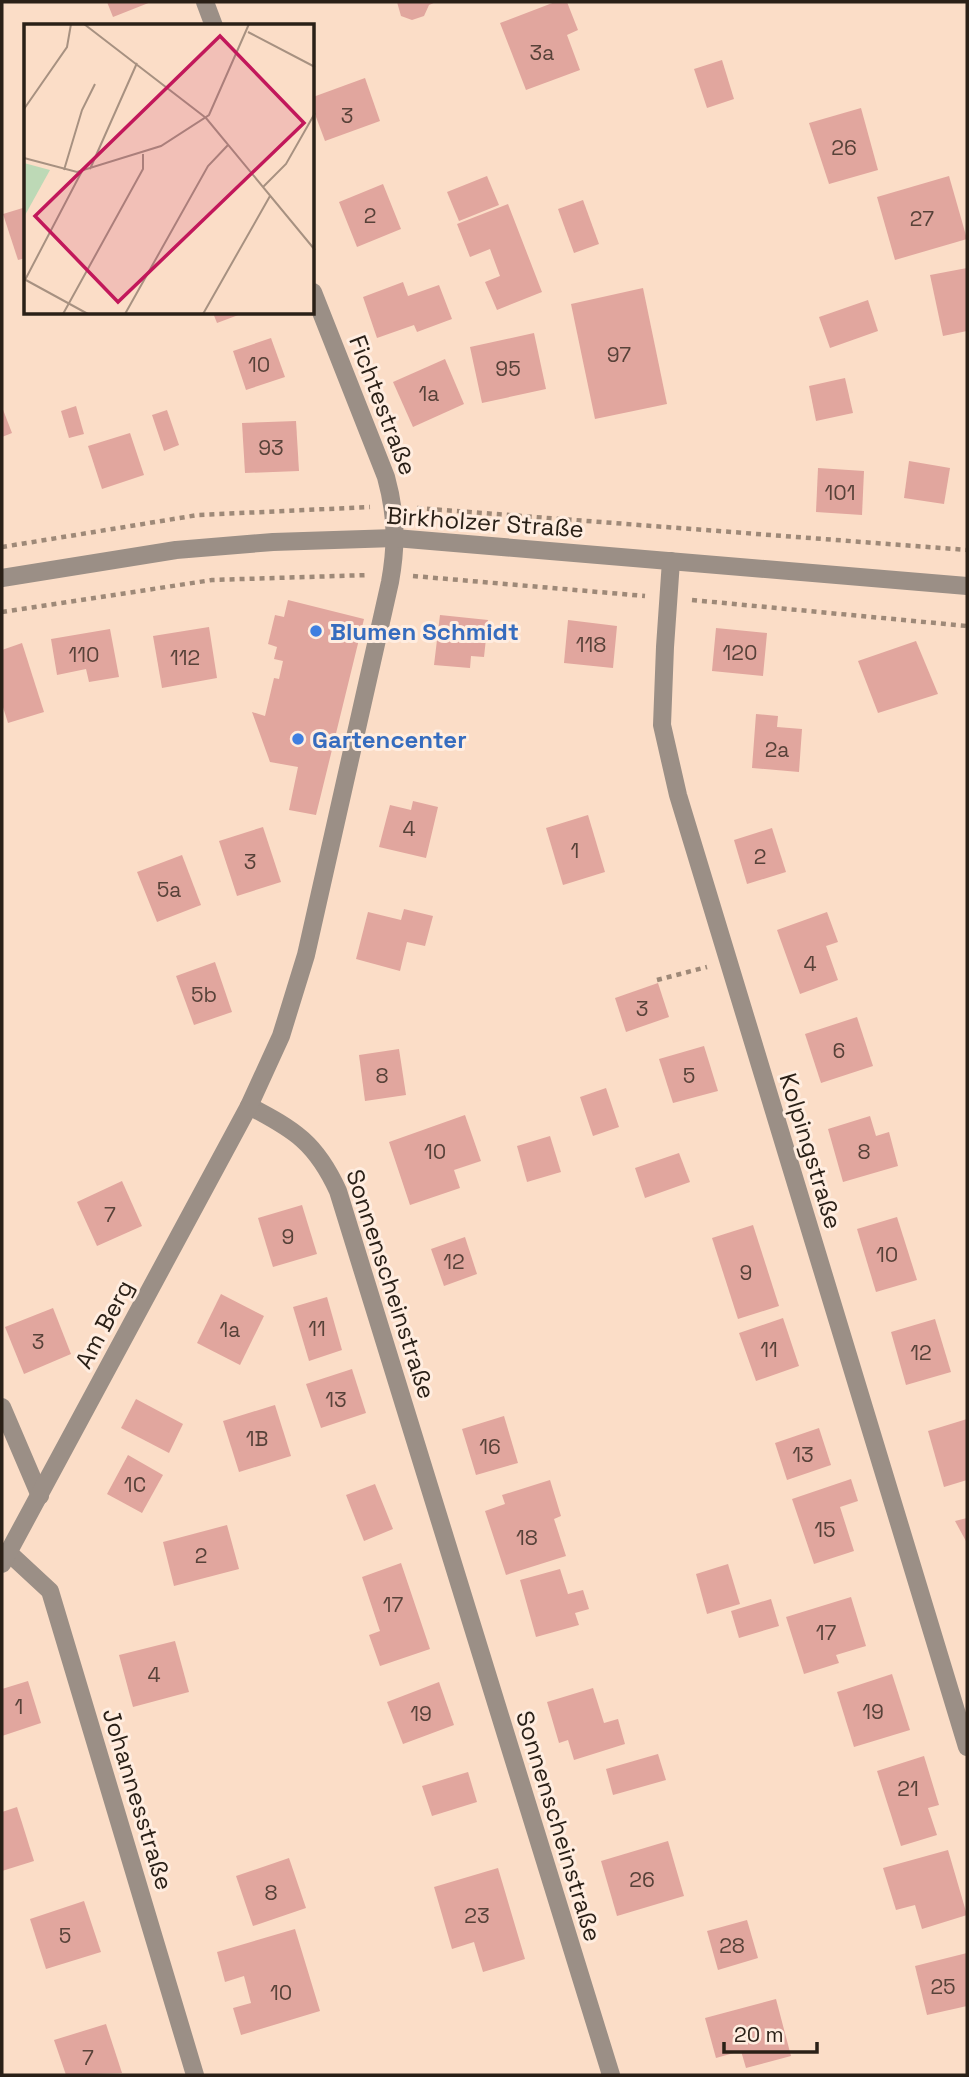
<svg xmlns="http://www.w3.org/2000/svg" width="969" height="2077" font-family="'Space Grotesk',sans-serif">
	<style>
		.building { fill: #e1a69e }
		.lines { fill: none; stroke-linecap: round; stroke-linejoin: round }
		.path { stroke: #9e8978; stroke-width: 4.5; stroke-dasharray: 5 5; stroke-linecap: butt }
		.service { stroke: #9b8f86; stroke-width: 18 }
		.minor { stroke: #9b8f86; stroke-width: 18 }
		.tertiary { stroke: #9b8f86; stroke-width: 18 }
		.shop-dot { fill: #3f7fe0; stroke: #ffede0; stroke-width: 2.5 }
		.labels { text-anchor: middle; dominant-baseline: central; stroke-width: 6; stroke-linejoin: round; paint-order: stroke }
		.number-label { font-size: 21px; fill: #584239 }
		.street-label { font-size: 24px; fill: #2a2017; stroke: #ffede0 }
		.shop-label { font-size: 24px; font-weight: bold; fill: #366cbe; stroke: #ffede0; text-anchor: start }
		.inset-road { fill: none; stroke: #a79181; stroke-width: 2 }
		.view { fill: #c2185b; fill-opacity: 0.15; stroke: #c2185b; stroke-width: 3.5 }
		.inset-edge { fill: none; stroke: #2a2017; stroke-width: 3.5 }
	</style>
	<rect width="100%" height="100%" fill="#fbddc7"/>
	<g class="building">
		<polygon points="107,2 151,2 113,17"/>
		<polygon points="397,2 436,2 429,5 424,16 412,20 401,16"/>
		<polygon points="555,2 567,2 578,30 567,35 580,70 526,90 500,23"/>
		<polygon points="722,60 734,99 707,108 694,69"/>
		<polygon points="365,78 380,121 325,141 313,109 313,97"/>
		<polygon points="861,108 878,170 829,184 809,123"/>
		<polygon points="487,176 499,205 459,221 447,192"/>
		<polygon points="949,176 967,239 895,260 877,197"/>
		<polygon points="383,184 401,229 357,247 339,202"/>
		<polygon points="583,200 599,244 574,253 558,209"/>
		<polygon points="508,204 542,292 497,310 485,282 500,276 490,249 470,257 457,224"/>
		<polygon points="26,207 26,258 18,260 3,214"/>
		<polygon points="967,268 967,331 943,336 930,275"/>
		<polygon points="403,282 408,296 439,285 452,319 417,332 414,325 377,338 363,297"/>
		<polygon points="643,288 667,404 595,419 571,304"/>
		<polygon points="868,300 878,331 830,348 819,317"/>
		<polygon points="213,313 241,313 241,314 217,323"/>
		<polygon points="534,333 546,389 482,403 470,347"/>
		<polygon points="271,338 285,377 246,390 233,351"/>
		<polygon points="445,359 464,404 413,427 393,382"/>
		<polygon points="845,378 853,413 816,421 809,386"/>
		<polygon points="76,406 84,434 69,438 61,411"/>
		<polygon points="2,407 12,433 2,437"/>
		<polygon points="167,410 179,445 164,451 152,415"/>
		<polygon points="296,421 299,471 245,473 242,423"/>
		<polygon points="130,433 144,475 102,489 88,446"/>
		<polygon points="909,461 950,468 944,504 904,498"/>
		<polygon points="818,468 864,471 862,515 816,512"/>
		<polygon points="288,600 364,619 316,815 289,810 298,767 270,762 252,712 265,716 274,678 279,679 283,661 274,659 277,647 268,644 275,615 284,617"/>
		<polygon points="440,615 488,620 484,657 471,656 470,668 434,665"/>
		<polygon points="568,620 617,626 613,668 564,663"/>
		<polygon points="209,627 217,678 162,688 153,636"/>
		<polygon points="716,628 767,633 763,676 712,671"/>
		<polygon points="110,629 119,677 89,682 86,669 57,675 51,639"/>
		<polygon points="916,641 938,694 878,713 858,661"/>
		<polygon points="22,643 44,712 8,723 2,704 2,650"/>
		<polygon points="756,714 778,716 777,727 802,729 799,772 752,768"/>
		<polygon points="413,801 438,807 426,858 379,847 390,805 411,810"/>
		<polygon points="588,815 605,872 563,885 546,828"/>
		<polygon points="263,827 281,882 237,896 219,841"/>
		<polygon points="772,828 786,872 747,884 734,840"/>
		<polygon points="182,855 201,905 157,922 137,872"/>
		<polygon points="404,909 433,916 425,946 407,942 400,971 356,959 368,912 401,920"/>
		<polygon points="827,912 838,942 826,946 838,980 800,994 777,930"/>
		<polygon points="215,962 232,1012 194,1025 176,976"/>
		<polygon points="658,983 669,1017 626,1032 615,998"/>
		<polygon points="857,1017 873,1066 821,1083 805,1034"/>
		<polygon points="704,1046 718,1091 673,1103 659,1059"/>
		<polygon points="399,1049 406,1095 365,1101 359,1055"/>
		<polygon points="606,1088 619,1127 593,1136 580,1097"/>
		<polygon points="465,1115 481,1161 454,1170 460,1188 410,1205 389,1142"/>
		<polygon points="870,1116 876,1136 889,1132 898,1166 843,1182 828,1129"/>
		<polygon points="550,1136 561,1172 527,1182 517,1146"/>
		<polygon points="679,1153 690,1182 645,1198 635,1168"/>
		<polygon points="122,1181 142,1226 97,1246 77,1202"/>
		<polygon points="302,1205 317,1254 273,1267 258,1218"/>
		<polygon points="897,1217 917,1280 876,1292 857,1229"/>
		<polygon points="753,1225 779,1306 738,1319 712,1238"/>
		<polygon points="465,1237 477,1274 444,1286 431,1249"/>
		<polygon points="221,1294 264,1316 240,1365 197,1343"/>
		<polygon points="327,1297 342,1350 309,1361 293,1307"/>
		<polygon points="53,1308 71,1354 24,1374 5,1327"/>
		<polygon points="783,1318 799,1366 756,1381 739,1333"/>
		<polygon points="935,1319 951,1372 906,1385 891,1332"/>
		<polygon points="352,1369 366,1413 321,1428 306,1384"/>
		<polygon points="136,1399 183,1424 169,1453 121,1428"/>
		<polygon points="275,1405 291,1456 239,1472 223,1421"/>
		<polygon points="504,1416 518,1463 476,1475 462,1429"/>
		<polygon points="967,1419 967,1480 944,1487 928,1431"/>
		<polygon points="819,1428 831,1465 787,1480 775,1443"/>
		<polygon points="128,1455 163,1475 142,1513 107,1494"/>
		<polygon points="851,1479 858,1501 840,1507 854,1551 814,1564 792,1499"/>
		<polygon points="550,1480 561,1516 554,1519 566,1556 506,1575 485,1511 505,1504 502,1495"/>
		<polygon points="375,1484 393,1529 364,1541 346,1495"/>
		<polygon points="967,1518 967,1543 955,1521"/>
		<polygon points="227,1525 239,1569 174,1586 163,1542"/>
		<polygon points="401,1563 430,1649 380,1666 369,1635 380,1631 362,1577"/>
		<polygon points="728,1564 740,1604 707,1614 696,1574"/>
		<polygon points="560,1569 568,1594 583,1590 589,1609 575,1613 579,1625 536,1637 520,1580"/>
		<polygon points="851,1597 866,1646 836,1655 839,1663 804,1674 786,1617"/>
		<polygon points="771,1599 779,1626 739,1638 731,1611"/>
		<polygon points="175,1641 189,1692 133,1707 119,1655"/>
		<polygon points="892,1674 910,1730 854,1747 837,1692"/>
		<polygon points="28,1681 41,1723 2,1736 2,1689"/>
		<polygon points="439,1682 454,1725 403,1744 387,1702"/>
		<polygon points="593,1688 604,1723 618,1719 625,1744 574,1760 568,1740 559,1743 547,1702"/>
		<polygon points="658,1754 666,1780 613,1795 606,1769"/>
		<polygon points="924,1756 939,1805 928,1808 937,1835 901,1846 877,1771"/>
		<polygon points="468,1772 477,1802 432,1816 422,1786"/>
		<polygon points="17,1807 34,1861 2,1871 2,1812"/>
		<polygon points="668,1841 684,1896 617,1916 601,1861"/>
		<polygon points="948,1850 967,1915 922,1929 915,1905 896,1910 883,1868"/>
		<polygon points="289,1858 306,1908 253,1926 236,1876"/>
		<polygon points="498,1868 525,1959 483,1972 474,1942 452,1949 434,1887"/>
		<polygon points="84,1901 101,1952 46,1969 30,1919"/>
		<polygon points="747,1920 758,1958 718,1970 707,1931"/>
		<polygon points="295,1929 320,2011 241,2035 233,2008 251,2003 244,1976 225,1982 217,1952"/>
		<polygon points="967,1953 967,2006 927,2015 915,1966"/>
		<polygon points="776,1999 791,2056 746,2068 741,2051 716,2058 705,2018"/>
		<polygon points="106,2024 122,2073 66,2075 54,2040"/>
	</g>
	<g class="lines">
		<g class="path">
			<polyline points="417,508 967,550"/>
			<polyline points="2,547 198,515 370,507"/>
			<polyline points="413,576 645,596"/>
			<polyline points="692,600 967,626"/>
			<polyline points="2,612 212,580 369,575"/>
			<polyline points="657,980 707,967"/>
		</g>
		<polyline class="service" points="2,1407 40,1496"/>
		<g class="minor">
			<polyline points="205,2 214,26"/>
			<polyline points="671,561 665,647 662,725 678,795 967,1747"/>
			<path d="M249,1106c46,24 67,37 89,85l273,884"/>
			<polyline points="9,1553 50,1591 195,2075"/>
			<path d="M2,1564l247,-458 32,-70 25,-81 84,-373c7,-38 6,-69 -4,-105l-73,-185"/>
		</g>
		<polyline class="tertiary" points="2,578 176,550 273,542 395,538 967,586"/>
	</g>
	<g class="shop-dot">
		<circle cx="316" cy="631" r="7"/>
		<circle cx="298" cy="739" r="7"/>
	</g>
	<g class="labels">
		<g class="number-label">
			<text x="542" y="52">3a</text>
			<text x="347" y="115">3</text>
			<text x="844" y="147">26</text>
			<text x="370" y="215">2</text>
			<text x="922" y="218">27</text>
			<text x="619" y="354">97</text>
			<text x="259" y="364">10</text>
			<text x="508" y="368">95</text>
			<text x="429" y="393">1a</text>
			<text x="271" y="447">93</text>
			<text x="840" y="492">101</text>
			<text x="591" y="644">118</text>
			<text x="740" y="652">120</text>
			<text x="84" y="654">110</text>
			<text x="185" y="657">112</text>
			<text x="777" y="749">2a</text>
			<text x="409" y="828">4</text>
			<text x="575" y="850">1</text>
			<text x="760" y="856">2</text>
			<text x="250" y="861">3</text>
			<text x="169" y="889">5a</text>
			<text x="810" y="963">4</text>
			<text x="204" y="994">5b</text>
			<text x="642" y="1008">3</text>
			<text x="839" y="1050">6</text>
			<text x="382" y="1075">8</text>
			<text x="689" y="1075">5</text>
			<text x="435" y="1151">10</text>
			<text x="864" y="1151">8</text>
			<text x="110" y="1214">7</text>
			<text x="288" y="1236">9</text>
			<text x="887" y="1254">10</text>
			<text x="454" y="1261">12</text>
			<text x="746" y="1272">9</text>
			<text x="317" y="1328">11</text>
			<text x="230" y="1329">1a</text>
			<text x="38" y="1341">3</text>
			<text x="769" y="1349">11</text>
			<text x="921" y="1352">12</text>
			<text x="336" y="1399">13</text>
			<text x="257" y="1438">1B</text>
			<text x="490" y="1446">16</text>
			<text x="803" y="1454">13</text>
			<text x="135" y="1484">1C</text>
			<text x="825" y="1529">15</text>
			<text x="527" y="1537">18</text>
			<text x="201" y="1555">2</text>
			<text x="393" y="1604">17</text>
			<text x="826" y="1632">17</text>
			<text x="154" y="1674">4</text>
			<text x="19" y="1706">1</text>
			<text x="873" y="1711">19</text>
			<text x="421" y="1713">19</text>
			<text x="908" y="1788">21</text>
			<text x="642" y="1879">26</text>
			<text x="271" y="1892">8</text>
			<text x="477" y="1915">23</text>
			<text x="65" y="1935">5</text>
			<text x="732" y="1945">28</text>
			<text x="943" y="1986">25</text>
			<text x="281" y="1992">10</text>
			<text x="88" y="2057">7</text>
		</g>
		<g class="street-label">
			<text transform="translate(383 405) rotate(69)">Fichtestraße</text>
			<text transform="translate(485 522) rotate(4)">Birkholzer Straße</text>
			<text transform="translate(811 1151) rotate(73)">Kolpingstraße</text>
			<text transform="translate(391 1284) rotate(72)">Sonnenscheinstraße</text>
			<text transform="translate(104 1324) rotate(-62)">Am Berg</text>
			<text transform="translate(138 1799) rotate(73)">Johannesstraße</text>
			<text transform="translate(559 1826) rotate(73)">Sonnenscheinstraße</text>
		</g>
		<g class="shop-label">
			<text x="330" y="631">Blumen Schmidt</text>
			<text x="312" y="739">Gartencenter</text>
		</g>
	</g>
	<g transform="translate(24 24)">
		<rect width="290" height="290" fill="#fbddc7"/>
		<path d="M0,139l26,7 -26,47z" fill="#bdd9b6"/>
		<path class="inset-road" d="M60,0l122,94 109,132M224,8l67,35M0,85l43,-62 4,-23M0,134l53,14 84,-26 48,-31 40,-91M66,145l47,-106M40,146l18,-60 13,-26M239,163l23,-23 29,-51M0,255l64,35M1,256l57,-109M39,290l80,-145v-15M101,290l83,-148 20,-21M179,290l67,-118"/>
		<path class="view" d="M196,12l84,87 -186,179 -83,-86z"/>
		<rect width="290" height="290" class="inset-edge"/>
	</g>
	<rect width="969" height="2077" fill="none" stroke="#2a2017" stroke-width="7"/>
	<path d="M724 2042v10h93v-10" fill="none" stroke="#2a2017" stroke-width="3.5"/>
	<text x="734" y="2042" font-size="21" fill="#2a2017" stroke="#ffede0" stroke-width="5" paint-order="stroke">20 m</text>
</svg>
